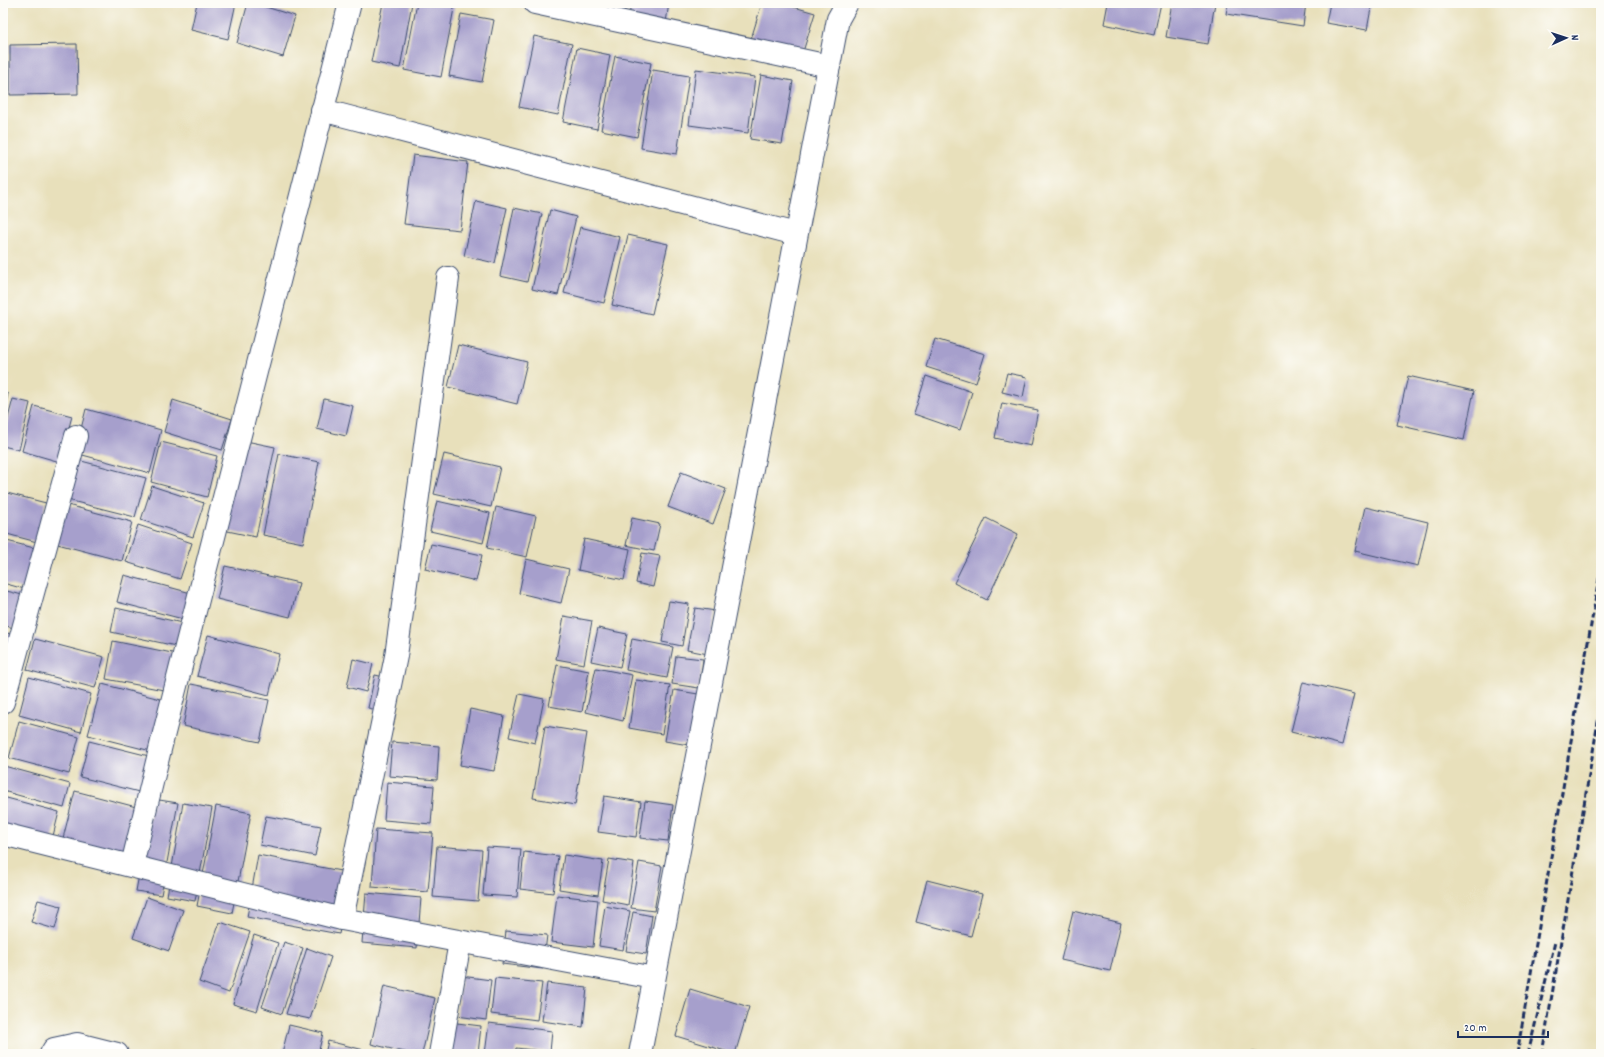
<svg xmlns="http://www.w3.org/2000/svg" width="1604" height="1057" font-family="Dekko,sans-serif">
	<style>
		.building { fill: #a69fcc }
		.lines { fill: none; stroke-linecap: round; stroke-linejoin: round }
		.minor-casing { stroke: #3a4a6c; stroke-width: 24 }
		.tertiary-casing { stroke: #3a4a6c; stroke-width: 24 }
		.minor { stroke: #fff; stroke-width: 22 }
		.tertiary { stroke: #fff; stroke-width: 22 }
		.rail { stroke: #1b2f5e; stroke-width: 3; stroke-dasharray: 6 3; stroke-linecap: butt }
	</style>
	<rect width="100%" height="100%" fill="#fdfcf7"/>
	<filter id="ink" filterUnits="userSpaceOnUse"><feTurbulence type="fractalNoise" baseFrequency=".025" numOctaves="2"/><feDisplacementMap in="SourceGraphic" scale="8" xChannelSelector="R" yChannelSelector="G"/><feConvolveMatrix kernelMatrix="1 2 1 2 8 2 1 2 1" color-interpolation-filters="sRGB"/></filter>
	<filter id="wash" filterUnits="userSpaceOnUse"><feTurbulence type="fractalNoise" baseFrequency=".012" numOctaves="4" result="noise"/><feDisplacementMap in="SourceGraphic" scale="16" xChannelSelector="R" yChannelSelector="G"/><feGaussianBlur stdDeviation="0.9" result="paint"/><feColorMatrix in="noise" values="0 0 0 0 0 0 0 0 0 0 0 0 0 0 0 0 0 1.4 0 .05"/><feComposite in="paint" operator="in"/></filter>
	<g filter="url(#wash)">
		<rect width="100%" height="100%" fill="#e8e0bb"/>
		<g id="blocks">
			<g class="building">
				<polygon points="197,3 236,3 228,39 191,30"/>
				<polygon points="248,3 253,3 295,16 283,57 237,43"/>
				<polygon points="383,3 412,3 400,68 371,62"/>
				<polygon points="417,3 455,3 441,77 404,70"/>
				<polygon points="590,3 626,3 623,20 589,14"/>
				<polygon points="631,3 669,3 665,29 628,23"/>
				<polygon points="762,3 780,3 815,13 802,55 751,39"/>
				<polygon points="1050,3 1063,3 1063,6"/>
				<polygon points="1108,3 1161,3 1154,35 1104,24"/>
				<polygon points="1172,3 1215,3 1208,44 1166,37"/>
				<polygon points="1228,3 1306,3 1303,26 1226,14"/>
				<polygon points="1330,3 1372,3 1367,30 1326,23"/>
				<polygon points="461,14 494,20 482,82 449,76"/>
				<polygon points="534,36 572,44 558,115 519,107"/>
				<polygon points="77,44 78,94 10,95 10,45"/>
				<polygon points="577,48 610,55 597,129 563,122"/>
				<polygon points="615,56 651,63 637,137 601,130"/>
				<polygon points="696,69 755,77 748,133 689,125"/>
				<polygon points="653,70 689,76 677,154 641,148"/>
				<polygon points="761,75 793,81 782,144 750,139"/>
				<polygon points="413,155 468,162 460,230 404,224"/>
				<polygon points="476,201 507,208 495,263 464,256"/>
				<polygon points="514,208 542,214 527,282 500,276"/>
				<polygon points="550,210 576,217 558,295 532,289"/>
				<polygon points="580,227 620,237 604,303 564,293"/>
				<polygon points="628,235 668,244 652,314 612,305"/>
				<polygon points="935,339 985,354 976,383 926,367"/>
				<polygon points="458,345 527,362 517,404 448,387"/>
				<polygon points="1007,373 1027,377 1023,397 1002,392"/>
				<polygon points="926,376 972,392 960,430 914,414"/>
				<polygon points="1408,376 1474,391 1464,440 1397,425"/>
				<polygon points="3,392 8,394 4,411 3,411"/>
				<polygon points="13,399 30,403 19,450 3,446 3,437"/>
				<polygon points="324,399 353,406 346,436 317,429"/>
				<polygon points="173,400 232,419 222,450 164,432"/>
				<polygon points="1002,403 1038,410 1031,446 995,438"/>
				<polygon points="34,406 72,416 60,462 22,451"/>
				<polygon points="86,409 161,430 150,473 75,453"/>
				<polygon points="241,440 275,447 256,537 223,530"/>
				<polygon points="161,442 217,456 207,497 151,482"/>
				<polygon points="279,454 319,462 303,543 263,535"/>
				<polygon points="444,454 500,467 491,507 434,494"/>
				<polygon points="70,458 146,478 135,517 60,498"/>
				<polygon points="681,472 726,489 713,524 668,507"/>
				<polygon points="152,486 204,503 193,537 141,520"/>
				<polygon points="3,492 46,503 37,542 3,533"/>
				<polygon points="437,501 490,513 483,543 430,531"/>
				<polygon points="56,502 132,522 122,561 46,541"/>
				<polygon points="496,507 536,516 527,557 487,548"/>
				<polygon points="1365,507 1428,522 1418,566 1355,551"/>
				<polygon points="632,518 660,524 654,551 626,545"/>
				<polygon points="986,518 1018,534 987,600 954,583"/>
				<polygon points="138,525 192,543 180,579 126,562"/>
				<polygon points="584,539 630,549 624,580 578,570"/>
				<polygon points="3,540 38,549 28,590 3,583"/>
				<polygon points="431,544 482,555 476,581 425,569"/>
				<polygon points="642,553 660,556 653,587 636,583"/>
				<polygon points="526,559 569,569 561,603 519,593"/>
				<polygon points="225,566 299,583 290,617 217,599"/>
				<polygon points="124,575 191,593 183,619 117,602"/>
				<polygon points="3,590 26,596 17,629 3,625"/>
				<polygon points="669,601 689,604 682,646 662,642"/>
				<polygon points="116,608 182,623 176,646 111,632"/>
				<polygon points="695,608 716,611 708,654 687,650"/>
				<polygon points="564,616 592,621 584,664 556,659"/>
				<polygon points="598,628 627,634 620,667 591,661"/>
				<polygon points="3,632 15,635 3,679"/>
				<polygon points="208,635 279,654 269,695 197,676"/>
				<polygon points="35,639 104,657 95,688 27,670"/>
				<polygon points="632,639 673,647 667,678 626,670"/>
				<polygon points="113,641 177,654 169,691 106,679"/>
				<polygon points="676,656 703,659 699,688 672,684"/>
				<polygon points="353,659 373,664 366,692 347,687"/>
				<polygon points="557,665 589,671 582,712 549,706"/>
				<polygon points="596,668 632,675 623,721 586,712"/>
				<polygon points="375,675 398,680 391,713 368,708"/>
				<polygon points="29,677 91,694 81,732 19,715"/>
				<polygon points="636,680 670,685 662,734 629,728"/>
				<polygon points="1303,682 1354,694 1342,745 1291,732"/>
				<polygon points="102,684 164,700 151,751 88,735"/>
				<polygon points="191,684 269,700 260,742 183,726"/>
				<polygon points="674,690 698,694 689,745 665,741"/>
				<polygon points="519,694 544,699 535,743 509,737"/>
				<polygon points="470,709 504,716 494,771 460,765"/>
				<polygon points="19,721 79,737 69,774 9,758"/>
				<polygon points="545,726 587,733 575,805 533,798"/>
				<polygon points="89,741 153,757 143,793 80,777"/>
				<polygon points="392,742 439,746 437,780 389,776"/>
				<polygon points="4,766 70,784 64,808 3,791"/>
				<polygon points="387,782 434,786 431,824 384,820"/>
				<polygon points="75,791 140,808 124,871 59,854"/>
				<polygon points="604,796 641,802 636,837 598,832"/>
				<polygon points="3,797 59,812 49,852 3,839"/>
				<polygon points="153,799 178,803 161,895 136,891"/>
				<polygon points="645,801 673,805 668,841 640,838"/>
				<polygon points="183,803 212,808 195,901 167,896"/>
				<polygon points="216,806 251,813 232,913 197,906"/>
				<polygon points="266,816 321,826 315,856 260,845"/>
				<polygon points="376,829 433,833 428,892 372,887"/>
				<polygon points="437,846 482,850 478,901 433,897"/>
				<polygon points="487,847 521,849 517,897 483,895"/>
				<polygon points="524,852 558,856 553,893 520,889"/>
				<polygon points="258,855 351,873 339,934 247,917"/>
				<polygon points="564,855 603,861 598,895 559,889"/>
				<polygon points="609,859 634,863 628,905 602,900"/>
				<polygon points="639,862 662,866 654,911 631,908"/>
				<polygon points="927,880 982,894 971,936 916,922"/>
				<polygon points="366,893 421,898 417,948 362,943"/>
				<polygon points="557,895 598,900 593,947 551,942"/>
				<polygon points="147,897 183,910 169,951 133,938"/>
				<polygon points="38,900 61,906 55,929 31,922"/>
				<polygon points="605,906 630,911 623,950 599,946"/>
				<polygon points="1073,911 1121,923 1110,971 1061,960"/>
				<polygon points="633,912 652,916 646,954 626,951"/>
				<polygon points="220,922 250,932 229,993 199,982"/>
				<polygon points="506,931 547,935 543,969 502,964"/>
				<polygon points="254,935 278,943 257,1011 233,1004"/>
				<polygon points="284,942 303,948 282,1014 262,1007"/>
				<polygon points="307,948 331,957 310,1019 286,1014"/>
				<polygon points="461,976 491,980 486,1020 457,1016"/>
				<polygon points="495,978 542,983 537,1020 491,1014"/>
				<polygon points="547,983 587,988 583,1027 542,1021"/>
				<polygon points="384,986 435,998 422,1054 413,1054 371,1044"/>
				<polygon points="690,989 749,1007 735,1054 676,1036"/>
				<polygon points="449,1022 481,1026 478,1054 445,1054"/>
				<polygon points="489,1023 552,1031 550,1052 516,1048 515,1054 485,1054"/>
				<polygon points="289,1025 323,1033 318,1054 282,1054"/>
				<polygon points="328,1041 364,1050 363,1054 325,1054"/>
				<polygon points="1252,1052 1264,1053 1264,1054 1252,1054"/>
			</g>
		</g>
	</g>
	<g filter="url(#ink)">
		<use href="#blocks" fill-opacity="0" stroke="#3a4a6c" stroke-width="1"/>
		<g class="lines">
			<defs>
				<g id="minor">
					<polyline points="535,3 829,66"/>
					<polyline points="322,110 796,234"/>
					<polyline points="3,702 76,436"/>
					<polyline points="3,834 342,919 654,978"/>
					<polyline points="132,865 164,733 350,3"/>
					<polyline points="342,919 396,656 448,278"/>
					<polyline points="51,1054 54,1049 77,1044 117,1054"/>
					<polyline points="440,1054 460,942"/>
				</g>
				<polyline id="tertiary" points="640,1054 838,19 847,3"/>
			</defs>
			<use href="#minor" class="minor-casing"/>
			<use href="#tertiary" class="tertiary-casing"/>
			<use href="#minor" class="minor"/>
			<use href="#tertiary" class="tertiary"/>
			<g class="rail">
				<polyline points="1517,1054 1601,567"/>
				<polyline points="1528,1054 1555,942"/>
				<polyline points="1542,1054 1601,704"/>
			</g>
		</g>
	</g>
	<rect width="1604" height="1057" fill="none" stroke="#fdfcf7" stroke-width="16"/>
	<g transform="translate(1566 38) rotate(87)" stroke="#fdfcf7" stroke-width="3" paint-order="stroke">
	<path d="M0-3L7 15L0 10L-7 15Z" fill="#1b2f5e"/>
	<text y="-6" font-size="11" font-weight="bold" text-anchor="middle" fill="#1b2f5e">N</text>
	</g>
	<path d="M1458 1031v6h90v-6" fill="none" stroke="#1b2f5e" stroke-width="2"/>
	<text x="1464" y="1031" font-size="12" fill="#1b2f5e" stroke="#fdfcf7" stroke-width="3" paint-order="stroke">20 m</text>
</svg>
